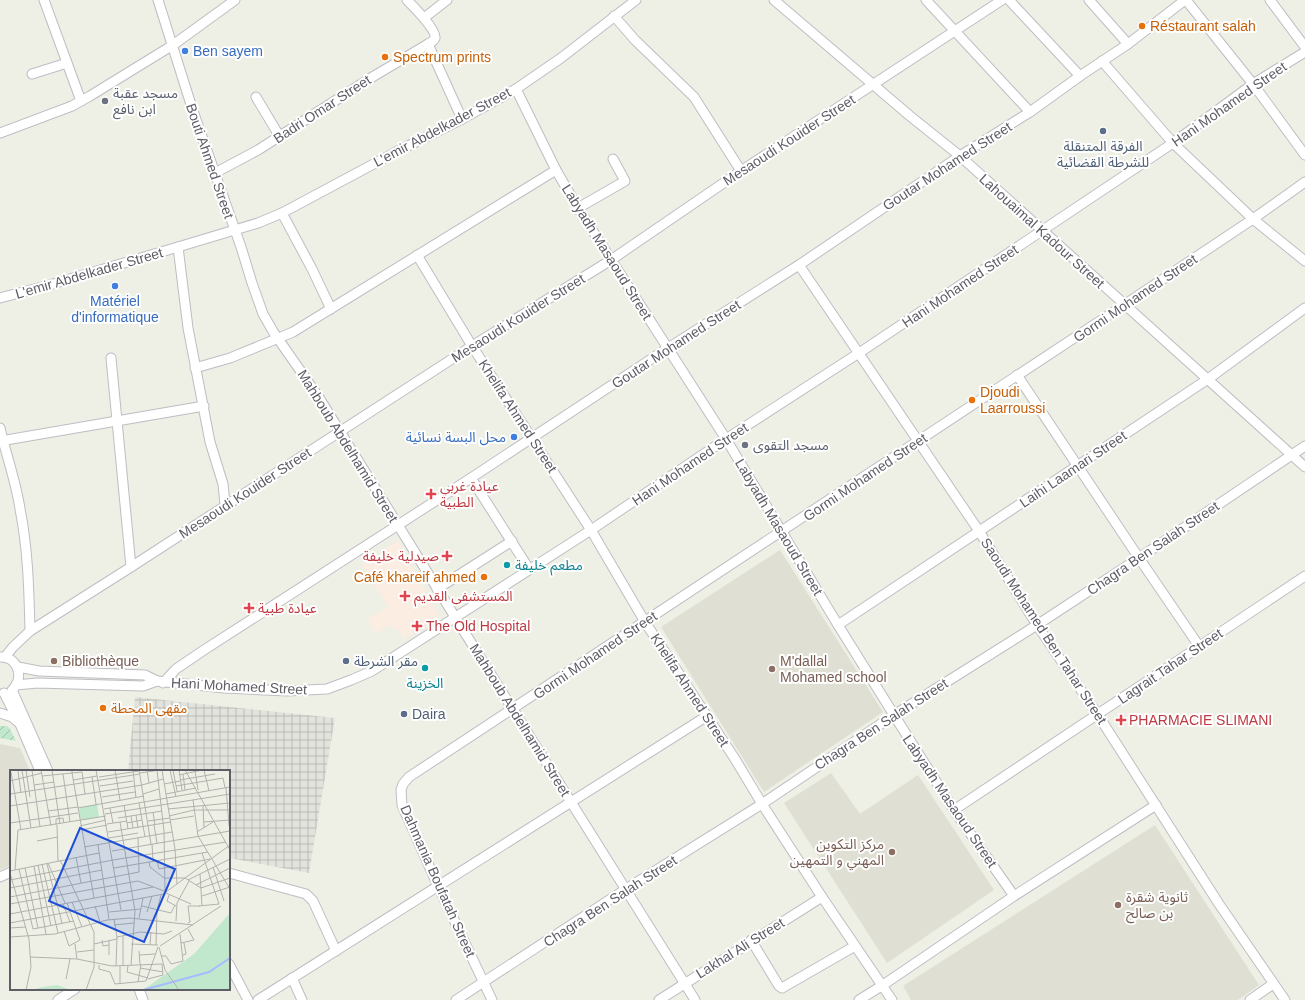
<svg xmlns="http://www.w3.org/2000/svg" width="1305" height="1000" font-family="Helvetica,'Noto Sans Arabic',sans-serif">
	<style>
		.industrial { fill: url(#industrial-grid) }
		.education { fill: #dfe0d3 }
		.medical { fill: #fcede2 }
		.garden { fill: url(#garden-furrows) }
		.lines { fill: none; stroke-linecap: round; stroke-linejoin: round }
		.street-casing { stroke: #bdbdc4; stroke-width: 11 }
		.street { stroke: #fff; stroke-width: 9 }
		.food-dot { fill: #e8710a; stroke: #fff; stroke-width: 1.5 }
		.shop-dot { fill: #3f7fe0; stroke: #fff; stroke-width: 1.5 }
		.worship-dot { fill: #6b7280; stroke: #fff; stroke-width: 1.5 }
		.service-dot { fill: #5c6f8a; stroke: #fff; stroke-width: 1.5 }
		.health-dot { fill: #e0444e; stroke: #fff; stroke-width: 1.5 }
		.culture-dot { fill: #0f9aa8; stroke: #fff; stroke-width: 1.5 }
		.education-dot { fill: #8d6e63; stroke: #fff; stroke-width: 1.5 }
		.labels { text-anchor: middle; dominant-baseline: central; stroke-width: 4; stroke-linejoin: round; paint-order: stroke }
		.food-label { font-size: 14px; fill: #c56008; stroke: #fff; text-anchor: start }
		.shop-label { font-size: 14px; fill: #366cbe; stroke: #fff; text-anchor: start }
		.worship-label { font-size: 14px; fill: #5b616d; stroke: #fff; text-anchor: start }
		.street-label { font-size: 14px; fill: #5d5e66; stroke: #fff }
		.service-label { font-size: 14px; fill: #4e5e75; stroke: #fff; text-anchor: start }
		.health-label { font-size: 14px; fill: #be3a42; stroke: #fff; text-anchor: start }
		.culture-label { font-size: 14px; fill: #0d838f; stroke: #fff; text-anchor: start }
		.education-label { font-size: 14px; fill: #785e54; stroke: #fff; text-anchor: start }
		.inset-river { fill: none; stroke: #a6bcff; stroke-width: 2 }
		.inset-road { fill: none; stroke: #b1b2ae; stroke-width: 1 }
		.view { fill: #1d4ed8; fill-opacity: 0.15; stroke: #1d4ed8; stroke-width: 2 }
		.inset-edge { fill: none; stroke: #5d5e66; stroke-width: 2 }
	</style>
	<defs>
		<pattern id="industrial-grid" width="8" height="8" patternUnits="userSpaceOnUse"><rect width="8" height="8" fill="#e3e3dd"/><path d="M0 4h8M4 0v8" fill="none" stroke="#bbbbb7"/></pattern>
		<pattern id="garden-furrows" width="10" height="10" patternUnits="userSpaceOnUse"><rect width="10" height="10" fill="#c1e8cd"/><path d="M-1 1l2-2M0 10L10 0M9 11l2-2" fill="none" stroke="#a0bfaa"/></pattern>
	</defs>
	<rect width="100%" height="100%" fill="#eff0e5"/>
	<polygon class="industrial" points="135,697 335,718 309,873 229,858 229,771 128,771"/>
	<g class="education">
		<polygon points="780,550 883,712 764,792 661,627"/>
		<polygon points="0,744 20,748 30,771 11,771 11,865 0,870"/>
		<polygon points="831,773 860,814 918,775 994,890 887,963 784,803"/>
		<polygon points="1155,825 1259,985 1238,1000 911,1000 903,986"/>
	</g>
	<polygon class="medical" points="398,541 439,616 404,639 397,628 393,629 390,625 376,633 368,619 388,607 362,564"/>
	<polygon class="garden" points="0,726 7,726 10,729 16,741 0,738"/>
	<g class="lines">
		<defs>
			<g id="street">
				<polyline points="44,0 81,101"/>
				<polyline points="158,0 193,111 241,247 252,283 263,314 274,333 318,396 455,617 695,1000"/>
				<path d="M407,0c6,6 30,30 28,38 -1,3 -5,5 -7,6l34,75"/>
				<polyline points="774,0 910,116 960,156 1305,467"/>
				<polyline points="926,0 1030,112"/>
				<polyline points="1009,0 1080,76"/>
				<polyline points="1089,0 1128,44"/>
				<polyline points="1186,0 1253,84 1305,155"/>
				<polyline points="1270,0 1305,47"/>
				<polyline points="614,16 635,40 694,97 741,171"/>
				<polyline points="424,18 447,0"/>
				<polyline points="1102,61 1173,143 1253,219 1305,261"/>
				<polyline points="32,74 67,63"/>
				<polyline points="516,89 556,170 578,208 726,439 838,625 894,715 954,810 1014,896"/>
				<polyline points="256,97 280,137"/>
				<polyline points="0,133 72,106 90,96 173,45 235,0"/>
				<polyline points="215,173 258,150 374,76 428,44"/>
				<polyline points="578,208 625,181 613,159"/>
				<polyline points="282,213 312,269 331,309"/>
				<polyline points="178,247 188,328 210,442 223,484 225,505"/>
				<polyline points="417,255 472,346 591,530 645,622 735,759 762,804 822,897 892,1000"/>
				<polyline points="799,265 979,531 1037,625 1098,715 1219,904 1285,1000"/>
				<polyline points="0,298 46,286 178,247 258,223 282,213 396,152 462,119 516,89 561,58 636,0"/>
				<polyline points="111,358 131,567"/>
				<polyline points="195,368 230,358 293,332 556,170"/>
				<polyline points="1017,375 1139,558 1199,646"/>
				<path d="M0,428c6,27 16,53 20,81 8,40 9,81 10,122"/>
				<polyline points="0,441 204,406"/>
				<polyline points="471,478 529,569"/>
				<polyline points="437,589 512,541"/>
				<polyline points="838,625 1208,379 1305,308"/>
				<path d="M0,657c17,-1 24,19 14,31"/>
				<polyline points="5,657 13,647 30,631 131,567 472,346 611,260 741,171 1002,0"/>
				<polyline points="18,667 39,671 145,675 157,681"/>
				<polyline points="163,683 176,669 204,650 471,478 668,348 799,265 960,156 1030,112 1080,76 1128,44 1185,0"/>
				<polyline points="16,685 37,683 143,686 157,681 224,688 287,691 327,689 351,680 372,671 591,530 726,439 859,353 1173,143 1253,84 1305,52"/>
				<polyline points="12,690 48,771"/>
				<polyline points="4,693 20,724 40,771"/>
				<polyline points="0,713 12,717 18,722"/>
				<polyline points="954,810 1305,576"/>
				<polyline points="229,873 306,894 313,901 336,951"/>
				<polyline points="0,877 11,872"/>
				<polyline points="751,940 779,986 782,988 855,946"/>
				<polyline points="229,964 248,1000"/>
				<polyline points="292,978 302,1000"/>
				<polyline points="139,989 143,1000"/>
				<polyline points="58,1000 75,989"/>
				<polyline points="258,1000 707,716"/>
				<polyline points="456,1000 626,889 762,804 894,715 1037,625 1139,558 1305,446"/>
				<polyline points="492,1000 438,886 402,805 401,790 403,784 409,777 1124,305 1253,219 1305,182"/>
				<polyline points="659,1000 822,897"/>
				<polyline points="859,1000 883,985 1014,896 1156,805"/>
				<polyline points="1250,1000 1273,984"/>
			</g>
		</defs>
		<use href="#street" class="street-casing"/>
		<use href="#street" class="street"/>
	</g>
	<g class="food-dot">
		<circle cx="1142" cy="26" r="4"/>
		<circle cx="385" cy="57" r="4"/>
		<circle cx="972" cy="400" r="4"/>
		<circle cx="484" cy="577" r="4"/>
		<circle cx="103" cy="708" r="4"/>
	</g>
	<g class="shop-dot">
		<circle cx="185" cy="51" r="4"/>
		<circle cx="115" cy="286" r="4"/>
		<circle cx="514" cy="437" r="4"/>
	</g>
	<g class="worship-dot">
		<circle cx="105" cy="101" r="4"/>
		<circle cx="745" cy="445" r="4"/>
	</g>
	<g class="service-dot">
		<circle cx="1103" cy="131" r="4"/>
		<circle cx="346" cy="661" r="4"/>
		<circle cx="404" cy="714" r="4"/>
	</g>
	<g class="health-dot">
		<path d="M429 488h4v4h4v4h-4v4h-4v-4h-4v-4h4z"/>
		<path d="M445 550h4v4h4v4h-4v4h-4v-4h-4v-4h4z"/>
		<path d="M403 590h4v4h4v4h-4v4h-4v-4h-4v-4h4z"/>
		<path d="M247 602h4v4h4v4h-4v4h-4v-4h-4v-4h4z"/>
		<path d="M415 620h4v4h4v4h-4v4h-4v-4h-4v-4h4z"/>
		<path d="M1119 714h4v4h4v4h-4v4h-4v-4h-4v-4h4z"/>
	</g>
	<g class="culture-dot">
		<circle cx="507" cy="565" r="4"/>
		<circle cx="425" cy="668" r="4"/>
	</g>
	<g class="education-dot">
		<circle cx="54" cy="661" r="4"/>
		<circle cx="772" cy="669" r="4"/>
		<circle cx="892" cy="852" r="4"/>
		<circle cx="1118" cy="905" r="4"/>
	</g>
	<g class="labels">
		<g class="food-label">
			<text x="1150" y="26">Réstaurant salah</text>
			<text x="393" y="57">Spectrum prints</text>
			<text x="980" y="392">Djoudi<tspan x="980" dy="16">Laarroussi</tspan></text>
			<text x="476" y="577" text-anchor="end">Café khareif ahmed</text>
			<text x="111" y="708">مقهى المحطة</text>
		</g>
		<g class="shop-label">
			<text x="193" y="51">Ben sayem</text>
			<text x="115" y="301" text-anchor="middle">Matériel<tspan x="115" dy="16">d'informatique</tspan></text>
			<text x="506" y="437" text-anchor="end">محل البسة نسائية</text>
		</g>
		<g class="worship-label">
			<text x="113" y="93">مسجد عقبة<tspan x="113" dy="16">ابن نافع</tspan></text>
			<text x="753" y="445">مسجد التقوى</text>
		</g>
		<g class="street-label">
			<text transform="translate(1229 104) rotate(-35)">Hani Mohamed Street</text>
			<text transform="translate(322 109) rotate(-33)">Badri Omar Street</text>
			<text transform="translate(442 127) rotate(-28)">L'emir Abdelkader Street</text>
			<text transform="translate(789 140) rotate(-33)">Mesaoudi Kouider Street</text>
			<text transform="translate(210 161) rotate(71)">Bouti Ahmed Street</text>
			<text transform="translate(947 166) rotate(-33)">Goutar Mohamed Street</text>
			<text transform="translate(1042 231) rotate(42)">Lahouaimal Kadour Street</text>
			<text transform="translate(607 252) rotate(58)">Labyadh Masaoud Street</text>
			<text transform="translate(89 273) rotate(-16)">L'emir Abdelkader Street</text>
			<text transform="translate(960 286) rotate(-34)">Hani Mohamed Street</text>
			<text transform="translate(1135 298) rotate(-34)">Gormi Mohamed Street</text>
			<text transform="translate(518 318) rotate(-32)">Mesaoudi Kouider Street</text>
			<text transform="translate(676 344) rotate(-33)">Goutar Mohamed Street</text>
			<text transform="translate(518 416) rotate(57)">Khelifa Ahmed Street</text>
			<text transform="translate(348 446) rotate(58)">Mahboub Abdelhamid Street</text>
			<text transform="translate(690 464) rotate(-34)">Hani Mohamed Street</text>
			<text transform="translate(1073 469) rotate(-34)">Laihi Laamari Street</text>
			<text transform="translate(865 477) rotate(-34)">Gormi Mohamed Street</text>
			<text transform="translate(245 493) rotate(-33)">Mesaoudi Kouider Street</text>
			<text transform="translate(779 527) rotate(59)">Labyadh Masaoud Street</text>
			<text transform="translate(1153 548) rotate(-34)">Chagra Ben Salah Street</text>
			<text transform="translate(1044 631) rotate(57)">Saoudi Mohamed Ben Tahar Street</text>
			<text transform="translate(595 655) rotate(-34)">Gormi Mohamed Street</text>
			<text transform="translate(1170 666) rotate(-34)">Lagrait Tahar Street</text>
			<text transform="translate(239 686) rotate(3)">Hani Mohamed Street</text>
			<text transform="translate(690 690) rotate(57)">Khelifa Ahmed Street</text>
			<text transform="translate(520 720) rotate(58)">Mahboub Abdelhamid Street</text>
			<text transform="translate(881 724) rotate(-33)">Chagra Ben Salah Street</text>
			<text transform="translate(950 801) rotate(56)">Labyadh Masaoud Street</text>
			<text transform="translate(438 881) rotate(66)">Dahmania Boufatah Street</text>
			<text transform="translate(610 901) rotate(-33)">Chagra Ben Salah Street</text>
			<text transform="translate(740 948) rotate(-32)">Lakhal Ali Street</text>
		</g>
		<g class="service-label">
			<text x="1103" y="146" text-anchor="middle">الفرقة المتنقلة<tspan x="1103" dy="16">للشرطة القضائية</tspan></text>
			<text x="354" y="661">مقر الشرطة</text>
			<text x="412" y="714">Daira</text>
		</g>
		<g class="health-label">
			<text x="440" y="486">عيادة غربي<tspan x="440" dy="16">الطبية</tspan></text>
			<text x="439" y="556" text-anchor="end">صيدلية خليفة</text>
			<text x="414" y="596">المستشفى القديم</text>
			<text x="258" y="608">عيادة طبية</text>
			<text x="426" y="626">The Old Hospital</text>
			<text x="1129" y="720">PHARMACIE SLIMANI</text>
		</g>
		<g class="culture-label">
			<text x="515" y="565">مطعم خليفة</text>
			<text x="425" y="683" text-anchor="middle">الخزينة</text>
		</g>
		<g class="education-label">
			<text x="62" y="661">Bibliothèque</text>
			<text x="780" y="661">M'dallal<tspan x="780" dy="16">Mohamed school</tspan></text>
			<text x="884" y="844" text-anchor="end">مركز التكوين<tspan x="884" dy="16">المهني و التمهين</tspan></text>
			<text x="1126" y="897">ثانوية شقرة<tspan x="1126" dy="16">بن صالح</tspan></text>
		</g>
	</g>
	<g transform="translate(10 770)">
		<rect width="220" height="220" fill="#eff0e5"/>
		<path d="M87,34l2,13 -18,3 -2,-10 3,-3z" fill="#c1e8cd"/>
		<path d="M220,143v77h-87l51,-36zM47,215l14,5h-40l12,-3z" fill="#c1e8cd"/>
		<path class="inset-river" d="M133,220l66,-18 21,-14"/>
		<path class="inset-road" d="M12,0l9,58M16,0l4,27M22,0l8,57M31,0l10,56M42,0l8,54M62,0v3l10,-1 3,22M86,0l25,140M105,0l5,30M123,0l3,28M129,0l12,74M137,0l2,13M147,0l7,61 1,60M152,0l13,79 2,35M160,0l6,27M163,0l4,21M169,0l3,20M175,0l45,80M194,0l5,21M8,1l3,22M185,1l3,19M1,2l10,58M130,3l20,-3M53,4l7,48M173,4l2,16M169,5l23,-5M32,6l30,-3 22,125M82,7l4,27M89,7l40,-6M63,10l24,-4M170,10l35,-6M0,11l32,-8M154,14l16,-3M24,15l20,-3M132,15l21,-6M90,16l33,-5M166,16l47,-8 2,10M216,17l3,39M0,24l130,-20M133,24l16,-5M156,24l30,-6M92,27l33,-5M183,30l5,36 32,53M129,33l6,34M114,35l4,24M193,35l1,23M0,36l132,-21M68,38l66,-12M100,38l3,15M94,39l126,-22M158,39l62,-6M38,41l30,-4M143,42l2,13M95,44l125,-20M126,45l2,13M121,46l2,12M159,46l25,-6h36M108,48l44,-7M160,50l24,-4M138,51l22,-3M110,52l15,89 -4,54M194,52l26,-2M0,53l68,-10M117,53l15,-3M97,54l20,-3M46,55v-6l7,-1 1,5M47,55l1,36M144,55l3,18M70,56l26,-6M71,60l26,-5M98,62l63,-10M187,62l16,-10M99,68l29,-5M27,71l21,-4M142,74l1,17M88,75l11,74M74,77l88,-15M102,81l118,-20M192,83l17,51M66,87l5,26M50,90l34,72v35l-8,23M147,91l2,8 51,-10M139,92l1,5 14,11h21l16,10 29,-10M38,93l17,40M32,94l16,69M37,94l15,59M28,95l13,61M24,96l12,68M203,97l11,34M15,98l13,60M104,98l94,-16M9,99l14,60 41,-8M5,100l3,-40 88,-14M0,101l89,-18M0,103l19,66 2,28 -5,23M190,104l2,32M0,110l103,-20 113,-18M178,110l42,-21M186,115l34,-17M0,118l92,-18M156,122l64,-47M156,123l25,11M159,125l-2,6 9,5M192,126l28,-9M0,127l129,-25 -1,-34M62,132l10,25M0,134l128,-23 26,10M53,134l7,18M85,136l5,16M132,136l29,7 4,-8M189,136l20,-2M99,142l32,-3M137,142l5,-16M0,144l143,-27M129,148l4,-20M104,149l3,18 -1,29M166,151l1,-18 12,-22M0,153l154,-29M178,153l2,-1 -2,-16h12M104,155l20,-2M0,158l16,-1M54,161l5,15 11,-6 -13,-37M0,167l45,-3 52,-14 23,-2 63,7M107,167l23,-5 24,2 8,-3M92,170l1,6 6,-1M171,173l13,-3 -6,-11M65,174l2,15M84,174l23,-5M121,174l27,1M140,175l1,-13M146,175l1,-34 4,-16M150,176l61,-40M149,177l6,23 14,20M129,181l1,13M67,182l17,-2M99,185v-15M129,185l16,-1M173,185l3,-1 -2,-11M151,186h5l5,8 12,-3 -3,-27M20,187l47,2 35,7 50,-2M89,195v4l11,3 5,12 31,-3 12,-34M110,196v18M113,196v-30M118,196l-1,6 21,6M130,198l23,4M56,209l4,-20M138,209l15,-4 -1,-11M128,212l3,-18"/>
		<path class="view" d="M70,58l95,41 -31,73 -95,-41z"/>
		<rect width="220" height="220" class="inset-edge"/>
	</g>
</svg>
